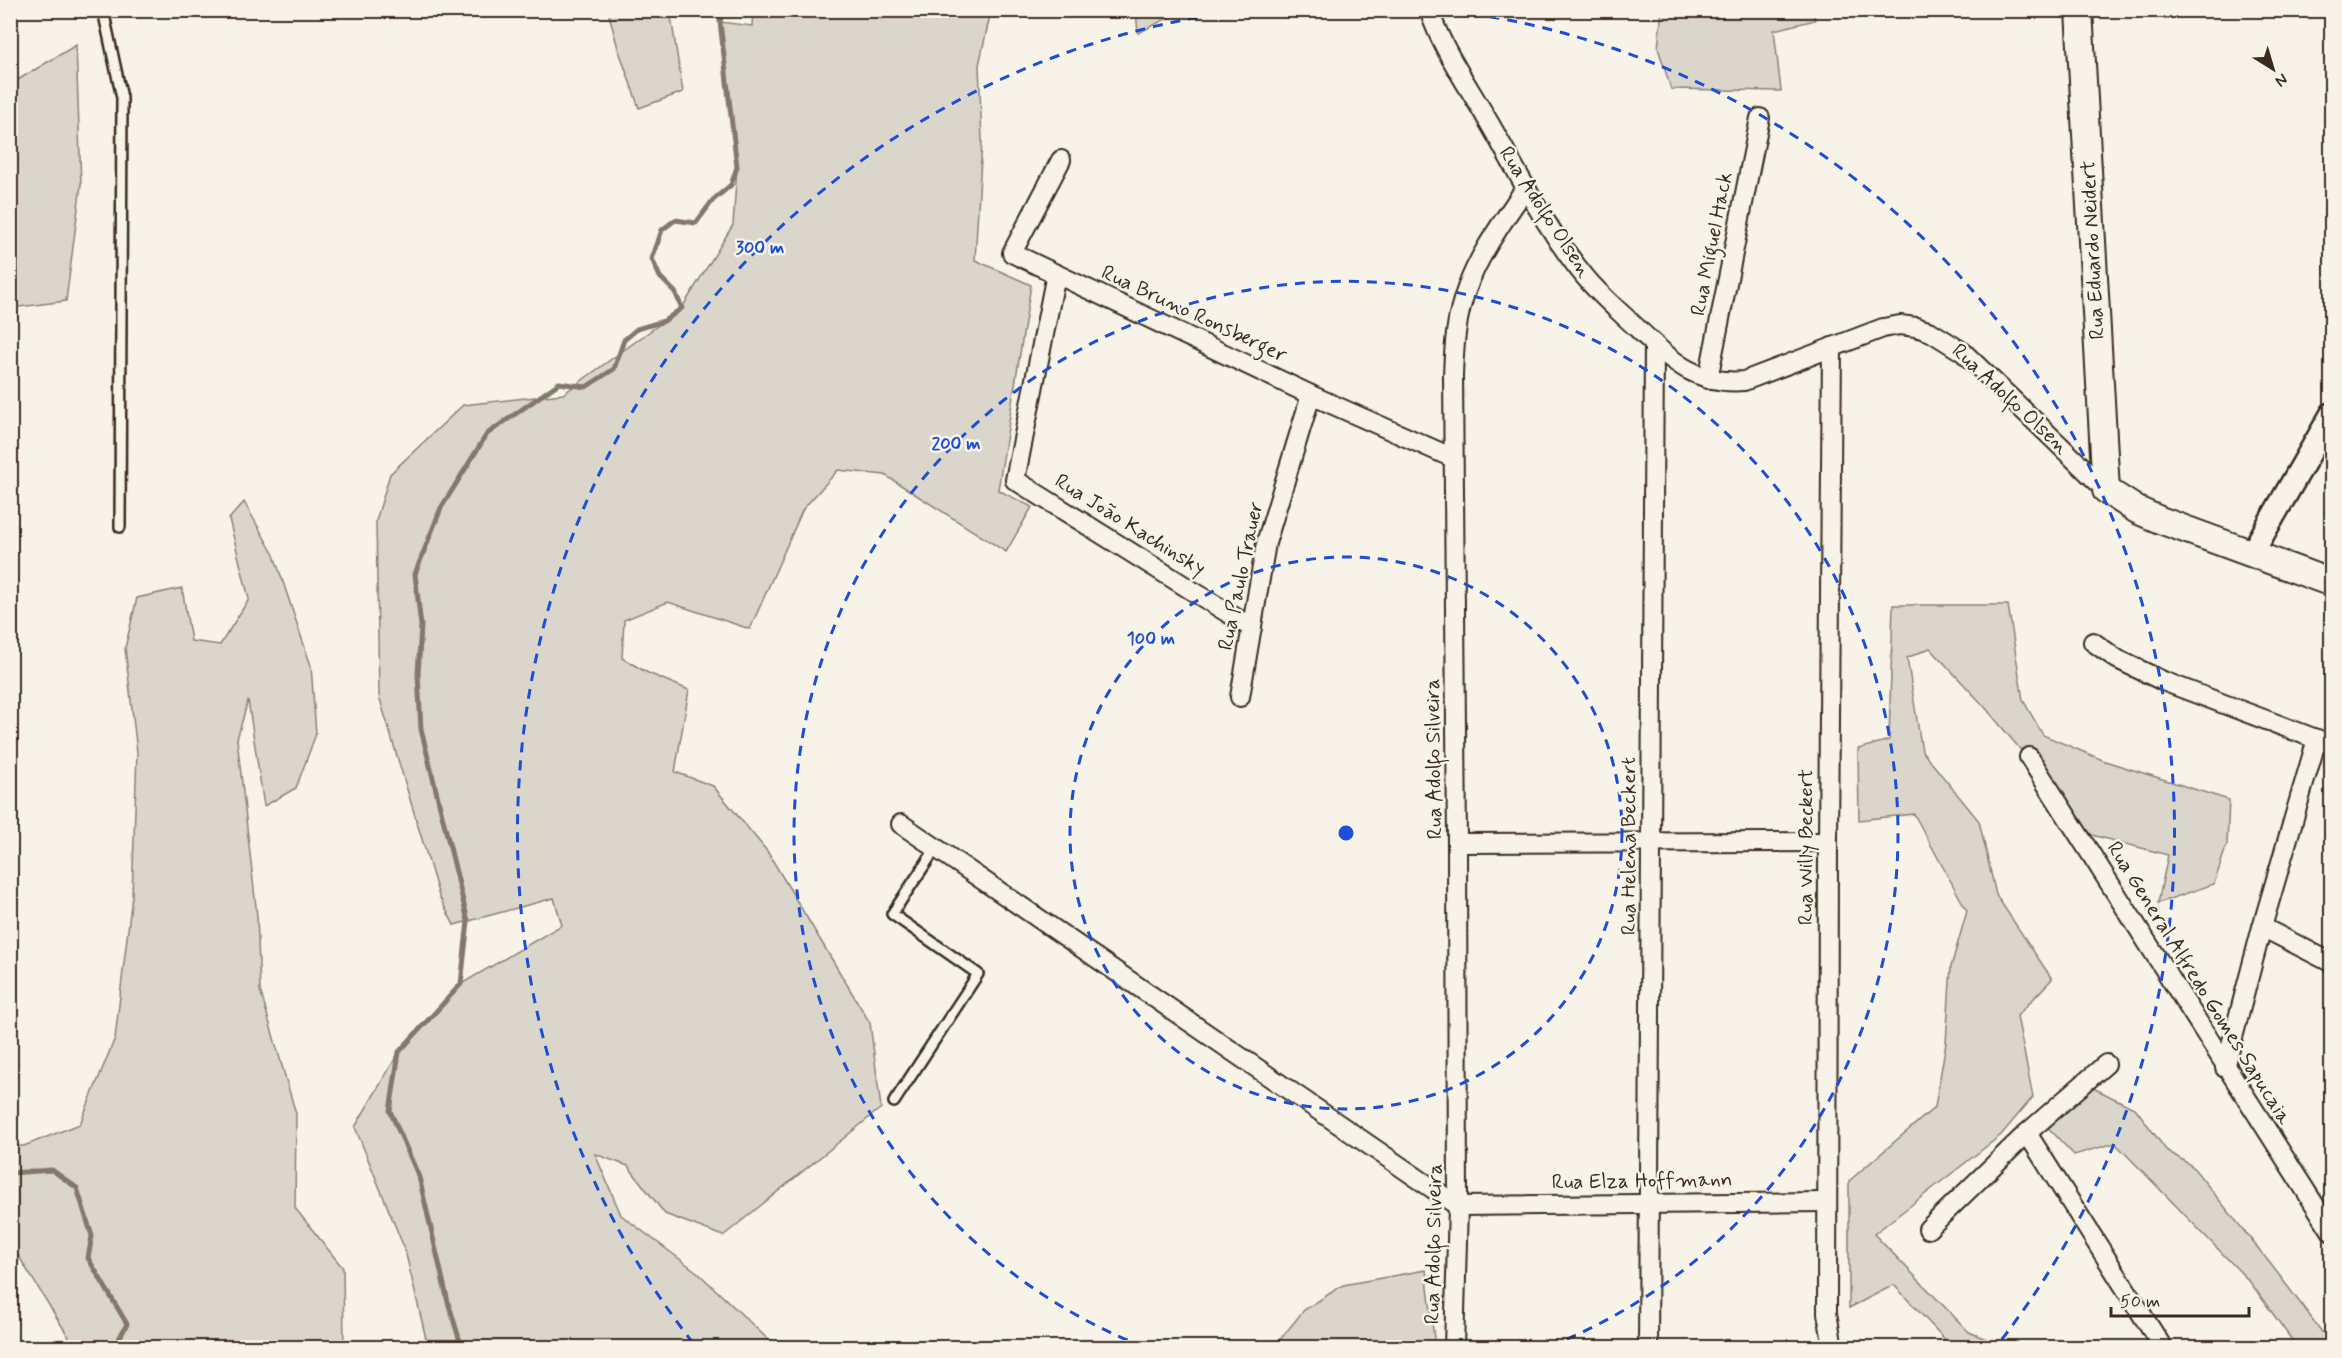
<svg xmlns="http://www.w3.org/2000/svg" width="2342" height="1358" font-family="Mynerve,sans-serif">
	<style>
		.green { fill: #dbd6cb; stroke: #8b8074; stroke-width: 1.5 }
		.lines { fill: none; stroke-linecap: round; stroke-linejoin: round }
		.stream { stroke: #84786c; stroke-width: 5 }
		.service-casing { stroke: #3b2a1e; stroke-width: 14 }
		.minor-casing { stroke: #3b2a1e; stroke-width: 22 }
		.tertiary-casing { stroke: #3b2a1e; stroke-width: 27 }
		.secondary-casing { stroke: #3b2a1e; stroke-width: 30 }
		.service { stroke: #f7f3e8; stroke-width: 9 }
		.minor { stroke: #f7f3e8; stroke-width: 18 }
		.tertiary { stroke: #f7f3e8; stroke-width: 22 }
		.secondary { stroke: #f7f3e8; stroke-width: 26 }
		.ring { fill: none; stroke: #1d4ed8; stroke-width: 3; stroke-dasharray: 10 8 }
		.labels { text-anchor: middle; dominant-baseline: central; stroke-width: 5; stroke-linejoin: round; paint-order: stroke }
		.street-label { font-size: 21px; fill: #3b2a1e; stroke: #f7f3e8 }
		.centre { fill: #1d4ed8; stroke: #f7f3e8; stroke-width: 3 }
		.ring-label { font-size: 18px; text-anchor: middle; font-weight: bold; fill: #1d4ed8; stroke: #f7f3e8; stroke-width: 5; stroke-linejoin: round; paint-order: stroke }
	</style>
	<rect width="100%" height="100%" fill="#f7f3e8"/>
	<filter id="ink" filterUnits="userSpaceOnUse"><feTurbulence type="fractalNoise" baseFrequency=".0167" numOctaves="2"/><feDisplacementMap in="SourceGraphic" scale="12" xChannelSelector="R" yChannelSelector="G"/><feConvolveMatrix kernelMatrix="1 2 1 2 8 2 1 2 1" color-interpolation-filters="sRGB"/></filter>
	<g filter="url(#ink)">
		<g class="green">
			<polygon points="753,10 991,11 979,65 982,141 975,260 1031,285 998,490 1032,507 1006,552 885,475 838,470 803,509 750,629 668,602 624,620 622,658 648,673 689,690 675,772 713,786 767,851 870,1023 881,1108 723,1236 665,1214 628,1166 595,1154 621,1215 697,1272 776,1347 428,1347 405,1250 355,1127 399,1052 461,984 562,925 554,898 454,925 439,896 379,696 376,521 390,474 463,405 563,394 682,308 733,225 737,167 720,22 752,26"/>
			<polygon points="1662,10 1813,11 1815,20 1774,30 1781,91 1671,89 1658,48"/>
			<polygon points="608,11 670,11 683,92 639,108 618,48"/>
			<polygon points="1136,11 1136,10 1173,11 1170,17 1138,33"/>
			<polygon points="76,45 81,185 66,301 11,308 11,84"/>
			<polygon points="244,502 274,555 311,666 316,734 296,788 264,806 248,700 237,739 257,916 260,990 296,1114 295,1208 343,1268 344,1347 75,1347 11,1244 11,1146 24,1146 80,1124 115,1038 132,896 137,752 125,648 137,598 182,588 191,641 220,645 249,599 229,519"/>
			<polygon points="1893,605 2008,605 2023,700 2043,735 2105,761 2229,800 2227,844 2214,884 2158,903 2168,855 2092,835 1984,706 1930,648 1907,658 1922,751 1979,821 1996,895 2052,979 2017,1016 2033,1097 2001,1135 1874,1234 1969,1332 2006,1347 1952,1347 1894,1285 1849,1308 1849,1181 1935,1107 1946,1043 1951,967 1967,911 1914,814 1859,820 1858,749 1889,740"/>
			<polygon points="2083,1083 2136,1109 2166,1150 2192,1166 2273,1267 2331,1344 2331,1347 2297,1347 2250,1282 2115,1143 2074,1155 2041,1120"/>
			<polygon points="1426,1270 1435,1347 1274,1347 1304,1310 1343,1285"/>
		</g>
		<g class="lines">
			<g class="stream">
				<polyline points="10,1173 52,1170 77,1188 92,1236 88,1258 127,1324 114,1348"/>
				<polyline points="462,1348 448,1302 419,1177 390,1111 399,1052 461,984 468,921 421,729 418,674 421,626 415,574 441,508 487,434 559,383 586,387 614,369 624,340 637,329 664,321 682,308 675,292 660,277 652,259 662,230 675,220 696,223 713,200 731,185 737,167 720,22 722,10"/>
			</g>
			<defs>
				<g id="service">
					<polyline points="103,10 122,98 120,527"/>
					<polyline points="894,1102 978,974 892,914 936,848"/>
				</g>
				<g id="minor">
					<path d="M1429,10c13,39 38,74 58,109 31,53 59,111 99,159 15,18 34,34 52,51 33,31 57,56 106,52l139,-53 17,-3 16,2 15,5 32,20 143,138"/>
					<polyline points="1061,160 1012,253 1311,395 1453,458"/>
					<polyline points="1056,274 1015,480 1252,628"/>
					<polyline points="1832,347 1828,842 1827,1313 1833,1348"/>
					<polyline points="1708,379 1760,118"/>
					<polyline points="2093,642 2117,659 2163,681 2332,745"/>
					<polyline points="1240,697 1266,543 1311,395"/>
					<polyline points="2029,757 2332,1232"/>
					<polyline points="901,824 1458,1206 1827,1202"/>
					<polyline points="1457,843 1828,842"/>
					<polyline points="2262,927 2332,963"/>
					<polyline points="2225,1068 2262,927 2317,739"/>
					<polyline points="2027,1133 2163,1348"/>
					<polyline points="1928,1229 2027,1133 2106,1064"/>
					<path d="M1454,1348l4,-142 -1,-363 -4,-467c1,-30 3,-60 14,-88 13,-36 38,-69 59,-101"/>
					<polyline points="1648,1348 1654,344"/>
				</g>
				<polyline id="tertiary" points="2252,553 2332,414"/>
				<polyline id="secondary" points="2079,10 2106,490 2137,510 2160,520 2332,583"/>
			</defs>
			<use href="#service" class="service-casing"/>
			<use href="#minor" class="minor-casing"/>
			<use href="#tertiary" class="tertiary-casing"/>
			<use href="#secondary" class="secondary-casing"/>
			<use href="#service" class="service"/>
			<use href="#minor" class="minor"/>
			<use href="#tertiary" class="tertiary"/>
			<use href="#secondary" class="secondary"/>
		</g>
	</g>
	<g class="ring">
		<circle cx="1346" cy="833" r="276"/>
		<path d="M1144 1347A552 552 0 1 1 1548 1347"/>
		<path d="M693 1343A829 829 0 0 1 1238 11M1454 11A829 829 0 0 1 1999 1343"/>
	</g>
	<g class="labels">
		<g class="street-label">
			<text transform="translate(1545 212) rotate(57)">Rua Adolfo Olsen</text>
			<text transform="translate(1712 244) rotate(-79)">Rua Miguel Hack</text>
			<text transform="translate(2093 250) rotate(-93)">Rua Eduardo Neidert</text>
			<text transform="translate(1194 314) rotate(25)">Rua Bruno Ronsberger</text>
			<text transform="translate(2010 399) rotate(43)">Rua Adolfo Olsen</text>
			<text transform="translate(1130 525) rotate(32)">Rua João Kachinsky</text>
			<text transform="translate(1241 576) rotate(-78)">Rua Paulo Trauer</text>
			<text transform="translate(1434 759) rotate(-91)">Rua Adolfo Silveira</text>
			<text transform="translate(1629 846) rotate(-90)">Rua Helena Beckert</text>
			<text transform="translate(1806 847) rotate(-90)">Rua Willy Beckert</text>
			<text transform="translate(2199 983) rotate(58)">Rua General Alfredo Gomes Sapucaia</text>
			<text transform="translate(1642 1181) rotate(-1)">Rua Elza Hoffmann</text>
			<text transform="translate(1434 1244) rotate(-89)">Rua Adolfo Silveira</text>
		</g>
	</g>
	<circle cx="1346" cy="833" r="9" class="centre"/>
	<g class="ring-label">
		<text x="760" y="253">300 m</text>
		<text x="956" y="449">200 m</text>
		<text x="1151" y="644">100 m</text>
	</g>
	<rect width="2342" height="1358" fill="none" stroke="#f7f3e8" stroke-width="36"/>
	<rect x="18" y="18" width="2306" height="1322" fill="none" stroke="#3b2a1e" stroke-width="2" filter="url(#ink)"/>
	<g transform="translate(2273 69) rotate(143)" stroke="#f7f3e8" stroke-width="4.5" paint-order="stroke">
	<path d="M0-4.5L10 22L0 15L-10 22Z" fill="#3b2a1e"/>
	<text y="-9" font-size="16" font-weight="bold" text-anchor="middle" fill="#3b2a1e">N</text>
	</g>
	<path d="M2111 1307v9h138v-9" fill="none" stroke="#3b2a1e" stroke-width="3"/>
	<text x="2120" y="1307" font-size="18" fill="#3b2a1e" stroke="#f7f3e8" stroke-width="4.5" paint-order="stroke">50 m</text>
</svg>
